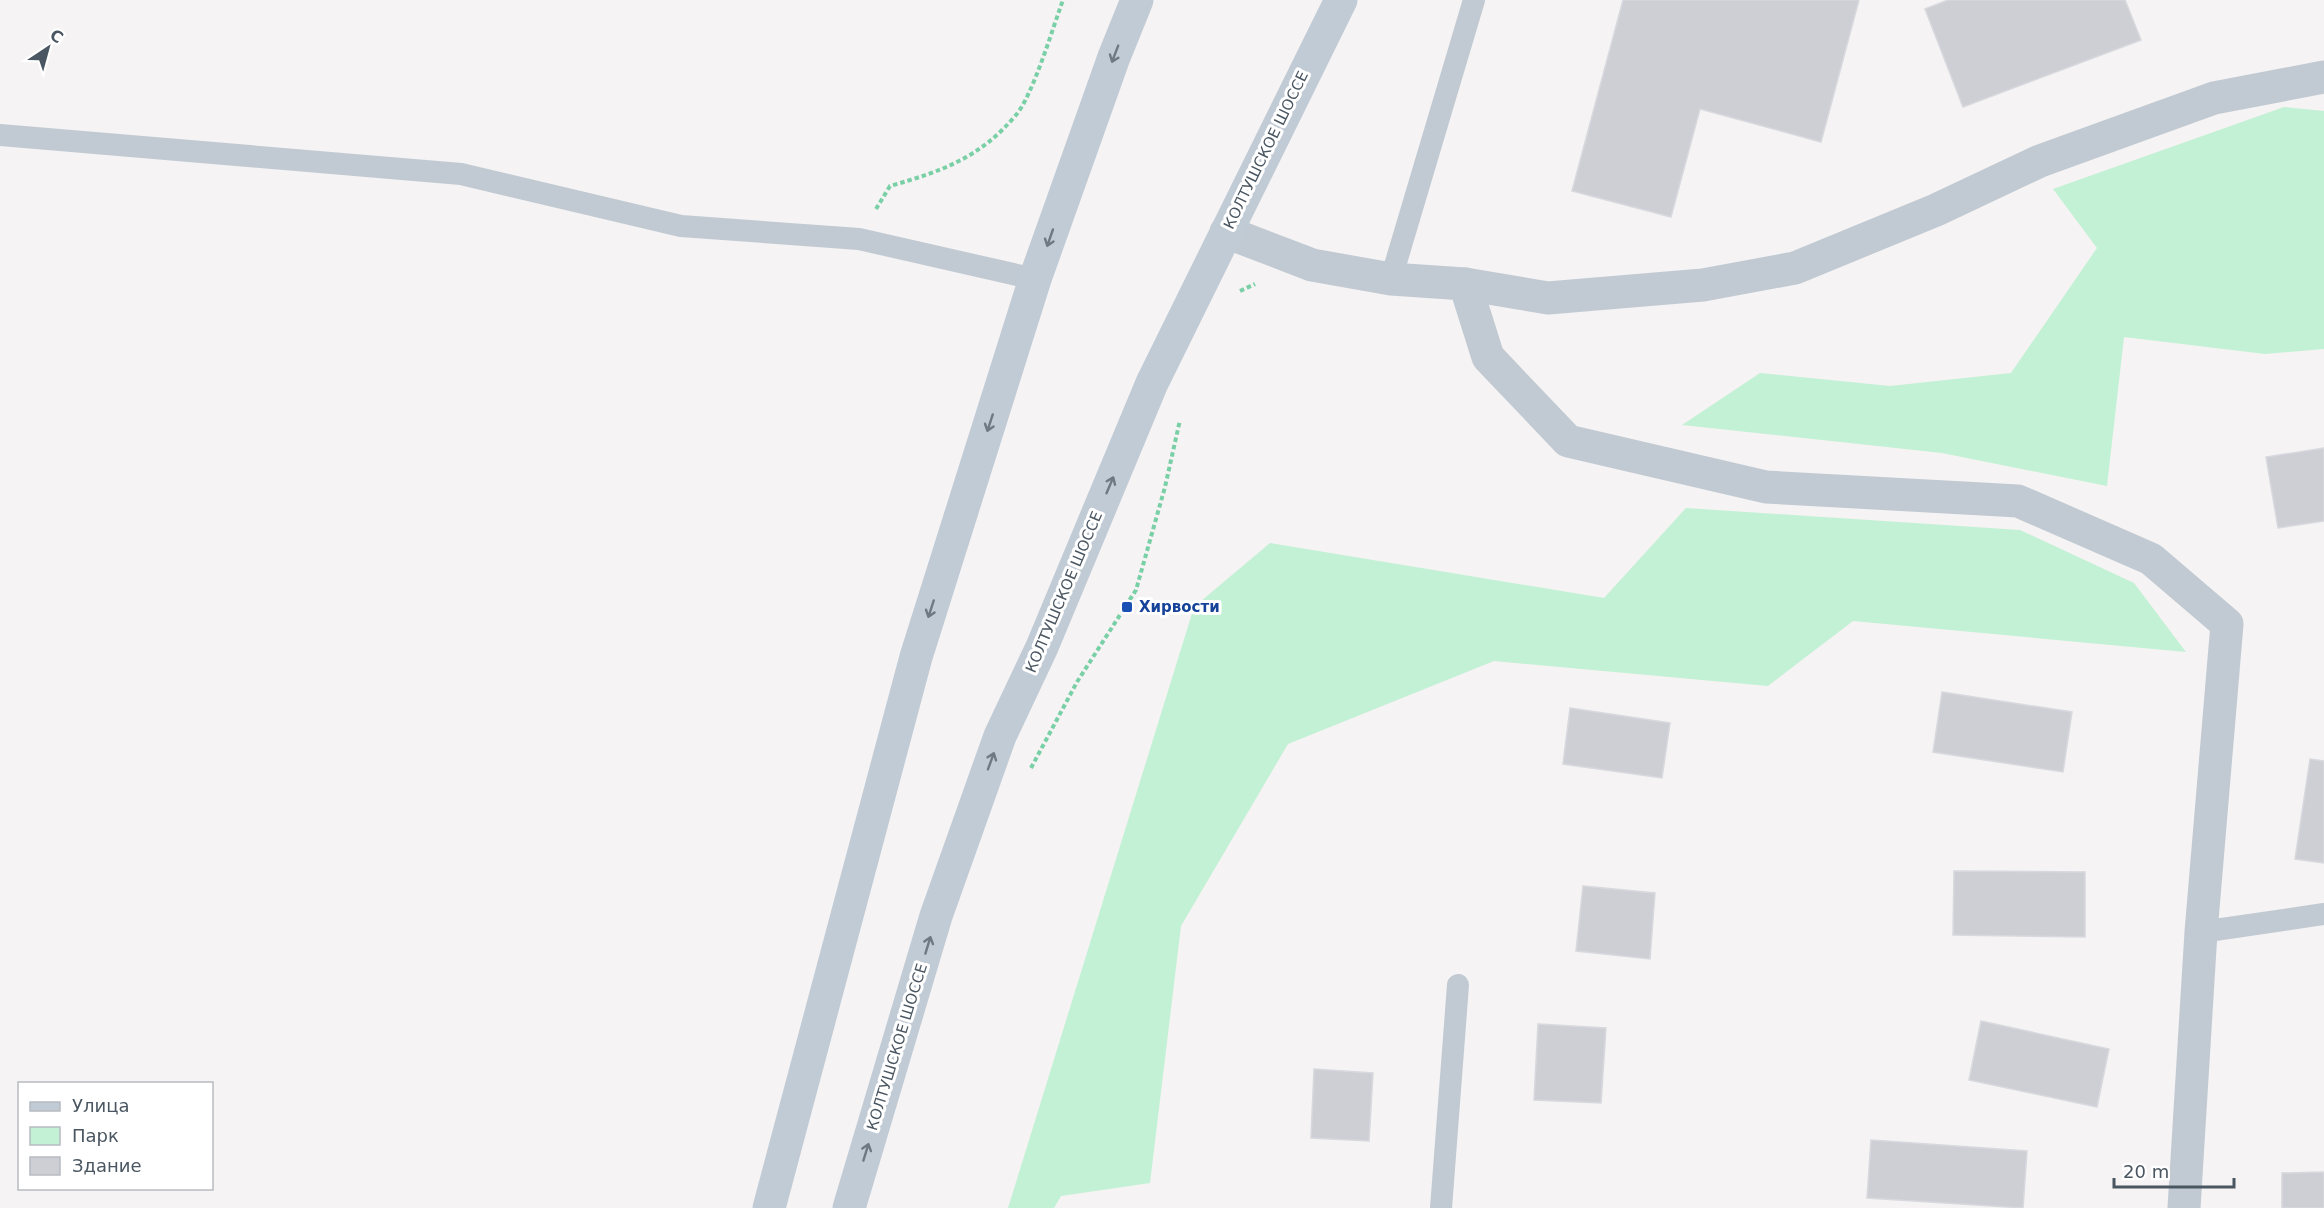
<svg xmlns="http://www.w3.org/2000/svg" width="2324" height="1208" font-family="'DejaVu Sans',sans-serif">
	<style>
		.green { fill: #c3f1d5 }
		.building { fill: #cdcfd5; stroke: #d7d9de; stroke-width: 1.5 }
		.lines { fill: none; stroke-linecap: round; stroke-linejoin: round }
		.path { stroke: #7ad0a6; stroke-width: 4; stroke-dasharray: 4.5 3; stroke-linecap: butt }
		.lane { stroke: #c1cad2; stroke-width: 22 }
		.street { stroke: #c1cad2; stroke-width: 33 }
		.secondary { stroke: #c1cbd6; stroke-width: 33 }
		.oneway { stroke: #6e7984 }
		.transit-dot { fill: #1a4fb4; stroke: #fff; stroke-width: 2 }
		.labels { text-anchor: middle; dominant-baseline: central; stroke-width: 6; stroke-linejoin: round; paint-order: stroke }
		.street-label { font-size: 15px; fill: #4a5661; stroke: #fff }
		.transit-label { font-size: 15px; font-weight: bold; fill: #164399; stroke: #fff; text-anchor: start }
	</style>
	<rect width="100%" height="100%" fill="#f5f3f3"/>
	<g class="green">
		<polygon points="2284,107 2324,111 2324,349 2265,354 2124,337 2107,486 1942,453 1682,425 1760,373 1890,386 2011,373 2097,248 2053,189"/>
		<polygon points="1686,508 2020,530 2134,583 2186,652 1853,621 1768,686 1494,661 1288,744 1181,926 1150,1183 1061,1196 1054,1208 1008,1208 1194,607 1270,543 1604,598"/>
	</g>
	<g class="building">
		<polygon points="1623,0 1859,0 1821,142 1700,109 1671,217 1572,191"/>
		<polygon points="1948,0 2125,0 2141,40 1963,107 1925,9"/>
		<polygon points="2324,448 2324,521 2278,528 2266,457"/>
		<polygon points="1942,692 2072,712 2063,772 1933,752"/>
		<polygon points="1570,708 1670,723 1662,778 1563,764"/>
		<polygon points="2310,759 2324,761 2324,863 2295,859"/>
		<polygon points="1954,871 2085,872 2085,937 1953,935"/>
		<polygon points="1583,886 1655,893 1650,959 1576,951"/>
		<polygon points="1981,1021 2109,1049 2097,1107 1969,1080"/>
		<polygon points="1538,1024 1606,1028 1601,1103 1534,1100"/>
		<polygon points="1314,1069 1373,1073 1369,1141 1311,1138"/>
		<polygon points="1871,1140 2027,1151 2023,1208 1867,1198"/>
		<polygon points="2324,1172 2324,1208 2282,1208 2282,1173"/>
	</g>
	<g class="lines">
		<g class="path">
			<path d="M876,209l14,-23c52,-15 90,-28 126,-71 17,-20 37,-88 47,-115"/>
			<polyline points="1240,291 1255,284"/>
			<polyline points="1031,768 1077,682 1136,590 1165,487 1180,420"/>
		</g>
		<g class="lane">
			<polyline points="0,135 461,174 681,226 859,239 1035,279"/>
			<polyline points="1391,279 1474,0"/>
			<polyline points="2201,932 2324,914"/>
			<polyline points="1441,1208 1458,985"/>
		</g>
		<g class="street">
			<polyline points="1226,232 1312,265 1391,279 1465,284 1548,298 1703,285 1795,268 1936,210 2040,161 2214,98 2324,77"/>
			<polyline points="1465,284 1488,357 1568,441 1766,487 2018,501 2151,559 2227,624 2201,932 2184,1208"/>
		</g>
		<g class="secondary">
			<polyline points="769,1208 916,657 1035,279 1114,57 1137,0"/>
			<polyline points="849,1208 936,916 1000,736 1042,647 1152,383 1341,0"/>
		</g>
	</g>
	<defs><path id="oneway-shaft" d="M-6 0H5M1.5-3L5.5 0L1.5 3" fill="none" stroke-width="1.6" stroke-linecap="round" stroke-linejoin="round" transform="scale(1.5)"/></defs>
	<g class="oneway">
		<use href="#oneway-shaft" transform="translate(1115 54) rotate(111)"/>
		<use href="#oneway-shaft" transform="translate(1050 238) rotate(109)"/>
		<use href="#oneway-shaft" transform="translate(990 423) rotate(108)"/>
		<use href="#oneway-shaft" transform="translate(1110 485) rotate(-67)"/>
		<use href="#oneway-shaft" transform="translate(931 609) rotate(108)"/>
		<use href="#oneway-shaft" transform="translate(991 761) rotate(-70)"/>
		<use href="#oneway-shaft" transform="translate(928 945) rotate(-73)"/>
		<use href="#oneway-shaft" transform="translate(866 1152) rotate(-73)"/>
	</g>
	<rect class="transit-dot" x="1121" y="601" width="12" height="12" rx="3"/>
	<g class="labels">
		<g class="street-label">
			<text transform="translate(1266 150) rotate(-64)">КОЛТУШСКОЕ ШОССЕ</text>
			<text transform="translate(1064 592) rotate(-67)">КОЛТУШСКОЕ ШОССЕ</text>
			<text transform="translate(897 1047) rotate(-73)">КОЛТУШСКОЕ ШОССЕ</text>
		</g>
		<g class="transit-label">
			<text x="1139" y="607">Хирвости</text>
		</g>
	</g>
	<rect x="18" y="1082" width="195" height="108" fill="#ffffff" stroke="#b7bbc0" stroke-width="1.5"/>
	<rect x="30" y="1102" width="30" height="9" fill="#c1cbd6" stroke="#b7bbc0" stroke-width="1.5"/>
	<text x="72" y="1112" font-size="18" fill="#4a5661">Улица</text>
	<rect x="30" y="1127" width="30" height="18" fill="#c3f1d5" stroke="#b7bbc0" stroke-width="1.5"/>
	<text x="72" y="1142" font-size="18" fill="#4a5661">Парк</text>
	<rect x="30" y="1157" width="30" height="18" fill="#cdcfd5" stroke="#b7bbc0" stroke-width="1.5"/>
	<text x="72" y="1172" font-size="18" fill="#4a5661">Здание</text>
	<g transform="translate(48 48) rotate(36)" stroke="#ffffff" stroke-width="4.5" paint-order="stroke">
	<path d="M0-4.5L10 22L0 15L-10 22Z" fill="#4a5661"/>
	<text y="-9" font-size="16" font-weight="bold" text-anchor="middle" fill="#4a5661">С</text>
	</g>
	<path d="M2114 1178v9h120v-9" fill="none" stroke="#4a5661" stroke-width="3"/>
	<text x="2123" y="1178" font-size="18" fill="#4a5661" stroke="#ffffff" stroke-width="4.5" paint-order="stroke">20 m</text>
</svg>
